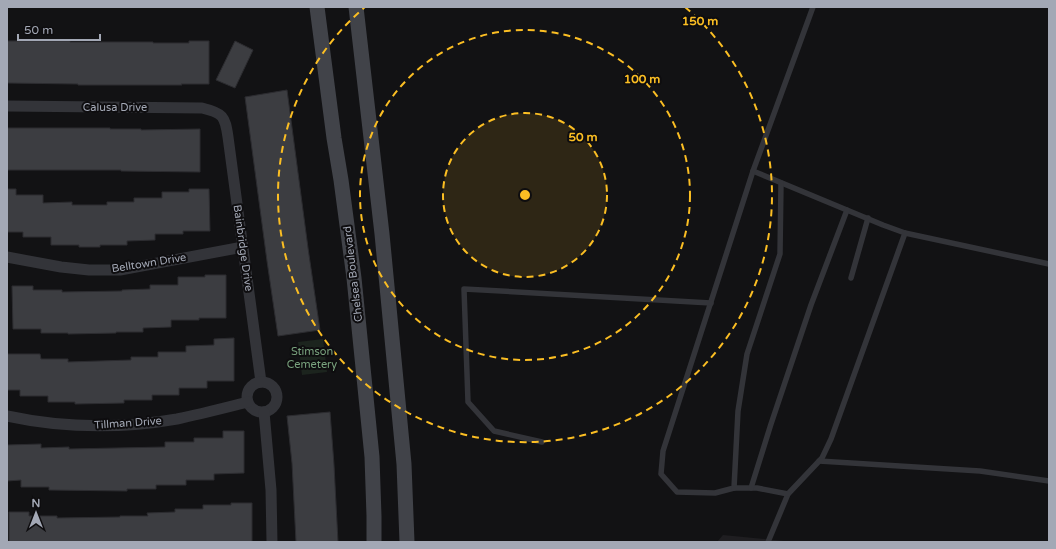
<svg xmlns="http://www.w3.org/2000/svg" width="1056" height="549" font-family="'Varela Round',sans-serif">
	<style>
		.built { fill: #1f1e21 }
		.green { fill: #1c241e }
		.building { fill: #3c3d41; stroke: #2c2c30 }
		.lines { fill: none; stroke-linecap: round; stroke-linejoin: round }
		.service { stroke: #333439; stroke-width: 5.5 }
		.minor { stroke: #333439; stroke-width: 11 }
		.secondary { stroke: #414349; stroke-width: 15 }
		.ring { fill: none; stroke: #fbbe23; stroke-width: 2; stroke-dasharray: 7 5 }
		.labels { text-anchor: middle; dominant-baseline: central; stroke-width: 4; stroke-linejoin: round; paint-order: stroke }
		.street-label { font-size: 11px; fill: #a3a8b5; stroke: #0e0d0f }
		.park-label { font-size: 11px; fill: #79a27e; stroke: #0e0d0f }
		.centre { fill: #fbbe23; stroke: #0e0d0f; stroke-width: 2 }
		.ring-label { font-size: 12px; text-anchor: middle; font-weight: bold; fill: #fbbe23; stroke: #0e0d0f; stroke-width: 4; stroke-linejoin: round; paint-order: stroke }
	</style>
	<rect width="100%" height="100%" fill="#121214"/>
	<polygon class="built" points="723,535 794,542 717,542"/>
	<polygon class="green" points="323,339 327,372 302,375 298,342"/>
	<g class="building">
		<polygon points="7,41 70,41 70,42 153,42 153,43 189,43 189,41 209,41 209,84 181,84 182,85 78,85 78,84 7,83"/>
		<polygon points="235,41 253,50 235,88 216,80"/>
		<polygon points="287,90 308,248 320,330 278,336 267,261 245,97"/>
		<polygon points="7,128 110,128 110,129 141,129 141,130 200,129 200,172 121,171 121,170 7,170"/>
		<polygon points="7,189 16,189 16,195 43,195 43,203 72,202 72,205 107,205 107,202 134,202 134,198 162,198 162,192 189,192 189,189 209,189 210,231 183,231 183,234 155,234 155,240 127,241 127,245 100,245 100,247 79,247 79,245 51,245 51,237 23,237 23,232 7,232"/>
		<polygon points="205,275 226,275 226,318 199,318 199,320 171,320 171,327 143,328 143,332 116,332 116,333 68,334 68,333 41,333 41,329 13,329 12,286 33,286 33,290 62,290 62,292 122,291 122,290 150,289 150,285 178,285 178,277 205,277"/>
		<polygon points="234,338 234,381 207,381 207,388 179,388 179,395 152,395 152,400 124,400 124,403 75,404 75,402 48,402 48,396 20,396 20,390 7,390 7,354 40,354 41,359 68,359 68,362 131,360 131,357 158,357 158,352 186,352 186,346 214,345 214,339"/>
		<polygon points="330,412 334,465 338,542 296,542 292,463 287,416"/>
		<polygon points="223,431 244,431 244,473 214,474 214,480 186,480 186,485 156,485 156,489 127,489 127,491 49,490 49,487 21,487 21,480 7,481 7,445 41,444 41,448 69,447 69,449 165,447 165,442 194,442 194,438 223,438"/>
		<polygon points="231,503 252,503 252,542 9,542 9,512 29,512 29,516 57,516 57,518 120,517 120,516 148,516 147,513 175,512 175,509 203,509 203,505 231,505"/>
	</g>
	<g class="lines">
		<g class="service">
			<polyline points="753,171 883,225 905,233 831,439 822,458 788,494 768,542"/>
			<polyline points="781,183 780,254 747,354 738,411 734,488 715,493 677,492 661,474 663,451 753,171 813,7"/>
			<polyline points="905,233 1049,264"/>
			<polyline points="851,278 868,218"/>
			<polyline points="542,442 494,431 468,402 464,289 711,303"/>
			<polyline points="819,461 980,471 1049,481"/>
			<polyline points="734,488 757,488 788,494"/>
			<polyline points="751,488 771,424 811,305 847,210"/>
		</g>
		<g class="minor">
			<path d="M7,106l195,2c21,5 23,8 26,29l33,245"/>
			<polyline points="7,257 61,267 89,270 120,270 243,247"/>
			<circle cx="262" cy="397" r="15"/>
			<polyline points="264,412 271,490 272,542"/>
			<path d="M7,416c56,12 113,13 170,3 24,-5 47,-11 71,-17"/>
		</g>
		<g class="secondary">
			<polyline points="317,7 334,138 341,180 354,278 372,457 374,516 374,542"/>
			<polyline points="356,7 382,234 404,464 407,542"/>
		</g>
	</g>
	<circle cx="525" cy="195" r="82" fill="#fbbe23" fill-opacity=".12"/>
	<g class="ring">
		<circle cx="525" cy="195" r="82"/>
		<circle cx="525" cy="195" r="165"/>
		<path d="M685 7A247 247 0 1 1 365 7"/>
	</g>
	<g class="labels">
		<g class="street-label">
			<text x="115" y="107">Calusa Drive</text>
			<text transform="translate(243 248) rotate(82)">Bainbridge Drive</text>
			<text transform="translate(149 263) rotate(-9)">Belltown Drive</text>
			<text transform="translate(353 274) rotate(-97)">Chelsea Boulevard</text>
			<text transform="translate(128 423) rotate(-4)">Tillman Drive</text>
		</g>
		<g class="park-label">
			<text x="312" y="351">Stimson<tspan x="312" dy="13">Cemetery</tspan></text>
		</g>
	</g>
	<circle cx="525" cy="195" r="6" class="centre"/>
	<g class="ring-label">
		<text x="700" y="25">150 m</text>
		<text x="642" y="83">100 m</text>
		<text x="583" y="141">50 m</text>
	</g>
	<rect width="1056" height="549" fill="none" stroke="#a3a8b5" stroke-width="16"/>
	<g transform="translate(36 513)" stroke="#0e0d0f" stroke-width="3" paint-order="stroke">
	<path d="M0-3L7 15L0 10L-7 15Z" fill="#a3a8b5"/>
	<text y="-6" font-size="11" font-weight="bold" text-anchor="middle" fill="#a3a8b5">N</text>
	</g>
	<path d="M18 34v6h82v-6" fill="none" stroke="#a3a8b5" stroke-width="2"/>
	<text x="24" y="34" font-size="12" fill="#a3a8b5" stroke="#0e0d0f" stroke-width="3" paint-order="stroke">50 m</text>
</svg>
